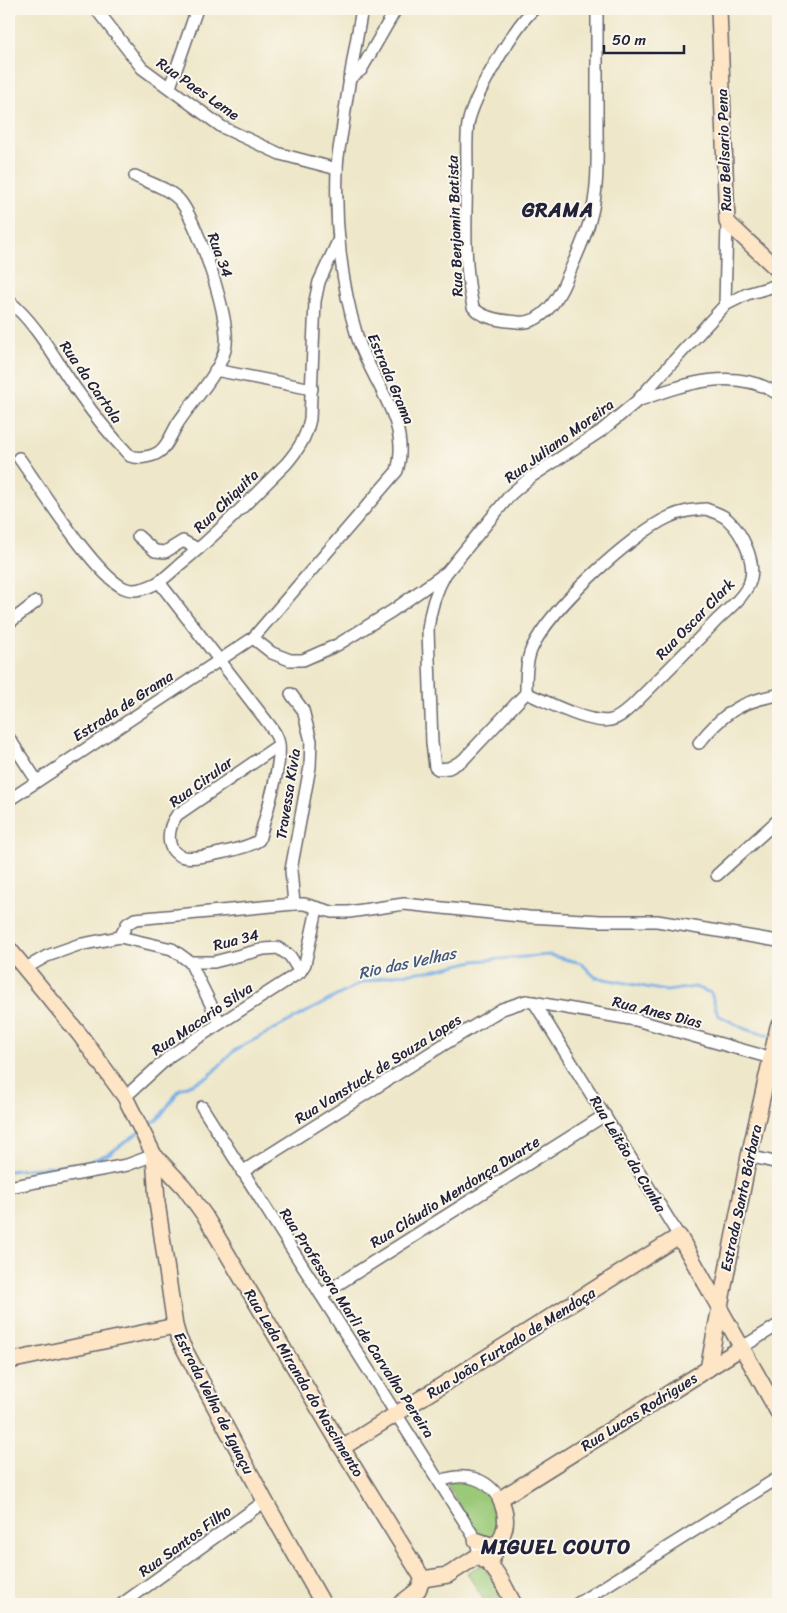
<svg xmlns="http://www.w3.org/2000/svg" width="787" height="1613" font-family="Sriracha,sans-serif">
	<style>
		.green { fill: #9ac978; stroke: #5e765a }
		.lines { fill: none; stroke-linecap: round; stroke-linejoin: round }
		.stream { stroke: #77ade5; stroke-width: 3 }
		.street-casing { stroke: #69676d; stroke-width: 14 }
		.secondary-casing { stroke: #69676d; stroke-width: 18 }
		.street { stroke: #fff; stroke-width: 11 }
		.secondary { stroke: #fde5c5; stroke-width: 15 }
		.labels { text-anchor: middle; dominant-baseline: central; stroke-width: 4; stroke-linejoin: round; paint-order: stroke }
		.street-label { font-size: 15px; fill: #22223b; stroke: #fbf7ec }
		.water-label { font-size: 16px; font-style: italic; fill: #445a7f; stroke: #fbf7ec }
		.district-label { font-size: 20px; font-weight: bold; letter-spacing: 1px; fill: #22223b; stroke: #fbf7ec }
	</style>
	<rect width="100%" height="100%" fill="#fbf7ec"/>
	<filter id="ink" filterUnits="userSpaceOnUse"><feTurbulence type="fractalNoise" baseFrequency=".02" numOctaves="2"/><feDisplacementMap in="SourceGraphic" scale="10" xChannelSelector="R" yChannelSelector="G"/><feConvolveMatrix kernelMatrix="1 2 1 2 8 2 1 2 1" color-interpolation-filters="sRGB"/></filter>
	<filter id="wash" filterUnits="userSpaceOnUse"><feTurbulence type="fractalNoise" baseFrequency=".0096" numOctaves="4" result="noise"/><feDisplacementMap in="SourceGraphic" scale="20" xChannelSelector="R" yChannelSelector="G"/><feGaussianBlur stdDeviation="1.12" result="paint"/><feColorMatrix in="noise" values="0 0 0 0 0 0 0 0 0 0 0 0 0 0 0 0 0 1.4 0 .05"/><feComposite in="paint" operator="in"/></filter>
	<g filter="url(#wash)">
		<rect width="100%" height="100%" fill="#eee7c9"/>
		<g class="green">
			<path d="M446,1482c20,0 46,0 53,25 2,9 0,22 0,32l-21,-1z"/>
			<polygon points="482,1564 508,1604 486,1604 467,1573"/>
		</g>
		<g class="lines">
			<g class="stream">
				<polyline points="146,1127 159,1118 180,1089 208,1077 235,1050 361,983 394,975 436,970 474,961 549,955 581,963 595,977 666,991 695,987 711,993 718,1015 745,1029 772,1037"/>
				<polyline points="9,1171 87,1163 110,1153 139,1132"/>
			</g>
		</g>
	</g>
	<g filter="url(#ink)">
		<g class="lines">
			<defs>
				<g id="street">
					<polyline points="96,9 142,68 222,127 280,154 337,169"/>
					<path d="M534,9c-20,18 -61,88 -66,115 -2,14 -1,31 -1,46 -1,44 -4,93 6,137 9,12 31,14 45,15 24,3 40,-23 48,-42 8,-19 18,-39 24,-60 9,-30 7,-66 7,-98 0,-37 0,-75 0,-113"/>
					<polyline points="349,79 361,70 396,9"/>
					<polyline points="170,87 197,9"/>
					<path d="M9,301c31,26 48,63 72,95 15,22 31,41 49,60 8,3 22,1 29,-4 8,-5 14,-21 19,-29 15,-23 39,-46 47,-73 8,-26 -27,-126 -44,-148 -10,-13 -32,-19 -46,-26"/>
					<polyline points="725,305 727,222"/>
					<polyline points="215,370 312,389"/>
					<path d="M640,400c44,-16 95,-34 138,-6"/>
					<path d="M19,458c21,29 75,116 105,130 11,5 23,0 33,-5 9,-5 18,-15 27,-22 36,-29 68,-64 102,-97 12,-14 20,-26 24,-45l5,-118 4,-19 20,-43"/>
					<path d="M706,509c7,3 16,5 21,10 15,13 31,45 22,65 -7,15 -22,26 -33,37 -27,28 -55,56 -83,84 -7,6 -13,13 -22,15 -21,5 -65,-19 -85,-27 0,-15 0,-32 6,-45 18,-39 98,-113 137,-131 12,-6 24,-7 37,-8z"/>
					<polyline points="138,536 155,551 165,552 183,541 198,549"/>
					<path d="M446,573c-11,19 -16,36 -18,57l4,113 3,24 3,2 11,-1 14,-8 63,-67"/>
					<path d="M159,582l109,141c5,7 10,13 11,21 3,21 -14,74 -20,96 -10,8 -63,20 -75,17 -21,-5 -16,-30 -7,-42l102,-70"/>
					<polyline points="9,623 36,602"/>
					<polyline points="253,638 272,653 290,660 303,660 337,645 392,611 447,572 511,494 531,477 601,431 636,402 725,305 747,294 778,285"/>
					<polyline points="291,694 303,710 311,741 310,767 291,870 294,904"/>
					<polyline points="9,738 37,781"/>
					<path d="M699,743c23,-29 42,-42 79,-48"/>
					<path d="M9,800l244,-162 144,-167c15,-49 -27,-91 -40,-135 -16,-52 -22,-112 -20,-166 0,-15 4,-30 6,-45 5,-39 12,-77 19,-116"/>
					<polyline points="717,875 778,820"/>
					<polyline points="120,937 127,924 135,919 294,904 304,904 332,912 349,912 404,904 529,917 601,921 657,921 778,941"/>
					<polyline points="190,962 220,1023"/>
					<polyline points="24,969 47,956 78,945 120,937 172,949 190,962 214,962 264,949 278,948 290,956 300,972"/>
					<polyline points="534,1002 679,1236"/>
					<polyline points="125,1097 171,1055 300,972 305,964 317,909"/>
					<polyline points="202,1107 476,1540 478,1550 476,1557"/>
					<polyline points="749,1156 778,1163"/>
					<polyline points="242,1172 443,1045 502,1009 526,1001 636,1020 771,1058"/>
					<polyline points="9,1187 127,1165 154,1155"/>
					<polyline points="321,1295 605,1115"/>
					<polyline points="741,1348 778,1325"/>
					<path d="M440,1481c24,-9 46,-4 60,18"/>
					<polyline points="122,1604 265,1501"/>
					<polyline points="577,1604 778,1478"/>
				</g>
				<g id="secondary">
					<polyline points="719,9 727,222 778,270"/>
					<polyline points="9,949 80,1035 125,1097 154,1155 184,1187 205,1216 342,1448 423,1579"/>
					<polyline points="154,1155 157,1202 175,1326 179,1339 265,1501 323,1604"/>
					<polyline points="9,1361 175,1326"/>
					<polyline points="708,1369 749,1156 778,1027"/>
					<polyline points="342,1448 679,1236 778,1412"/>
					<polyline points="476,1540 490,1545 500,1542"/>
					<path d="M490,1565c8,-26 24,-37 10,-66l241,-151"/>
					<path d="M423,1579l25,-4 28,-18c19,4 29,32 38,47"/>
					<polyline points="400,1604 418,1590 423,1579"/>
				</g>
			</defs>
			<use href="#street" class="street-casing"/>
			<use href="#secondary" class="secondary-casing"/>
			<use href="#street" class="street"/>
			<use href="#secondary" class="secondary"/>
		</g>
	</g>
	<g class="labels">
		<g class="street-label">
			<text transform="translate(198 89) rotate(35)">Rua Paes Leme</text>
			<text transform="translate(724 150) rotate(-92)">Rua Belisario Pena</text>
			<text transform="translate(455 226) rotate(-92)">Rua Benjamin Batista</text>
			<text transform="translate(220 255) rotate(70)">Rua 34</text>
			<text transform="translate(391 379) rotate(67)">Estrada Grama</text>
			<text transform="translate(91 382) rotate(55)">Rua da Cartola</text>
			<text transform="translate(559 441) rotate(-36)">Rua Juliano Moreira</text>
			<text transform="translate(226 501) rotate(-44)">Rua Chiquita</text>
			<text transform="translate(695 619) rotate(-46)">Rua Oscar Clark</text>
			<text transform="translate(123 706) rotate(-33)">Estrada de Grama</text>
			<text transform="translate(201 782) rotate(-36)">Rua Cirular</text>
			<text transform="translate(288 794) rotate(-81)">Travessa Kivia</text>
			<text transform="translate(236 940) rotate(-14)">Rua 34</text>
			<text transform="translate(657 1012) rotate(14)">Rua Anes Dias</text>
			<text transform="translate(202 1019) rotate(-34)">Rua Macario Silva</text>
			<text transform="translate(378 1069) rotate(-32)">Rua Vanstuck de Souza Lopes</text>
			<text transform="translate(628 1154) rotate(59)">Rua Leitão da Cunha</text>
			<text transform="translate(455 1192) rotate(-32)">Rua Cláudio Mendonça Duarte</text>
			<text transform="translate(741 1198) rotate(-78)">Estrada Santa Bárbara</text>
			<text transform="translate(357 1323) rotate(57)">Rua Professora Marli de Carvalho Pereira</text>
			<text transform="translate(511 1343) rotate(-32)">Rua João Furtado de Mendoça</text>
			<text transform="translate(304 1383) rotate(59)">Rua Leda Miranda do Nascimento</text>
			<text transform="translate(214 1403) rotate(63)">Estrada Velha de Iguaçu</text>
			<text transform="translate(639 1412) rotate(-32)">Rua Lucas Rodrigues</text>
			<text transform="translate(185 1541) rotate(-36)">Rua Santos Filho</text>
		</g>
		<g class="water-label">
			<text transform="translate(407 963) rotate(-12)">Rio das Velhas</text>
		</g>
		<g class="district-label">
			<text x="558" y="210">GRAMA</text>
			<text x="556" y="1547">MIGUEL COUTO</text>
		</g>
	</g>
	<rect width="787" height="1613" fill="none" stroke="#fbf7ec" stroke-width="30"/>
	<path d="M604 45v8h80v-8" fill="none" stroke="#22223b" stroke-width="2.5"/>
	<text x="612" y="45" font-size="15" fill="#22223b" stroke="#fbf7ec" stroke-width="4" paint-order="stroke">50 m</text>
</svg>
